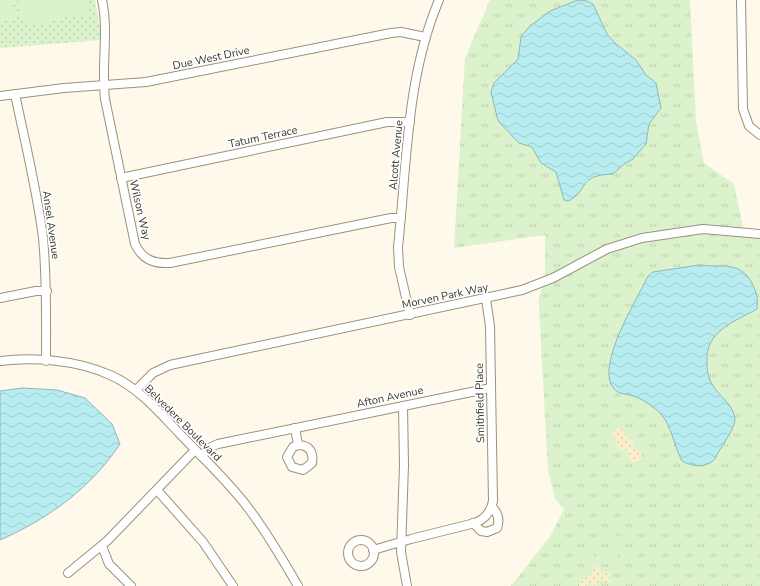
<svg xmlns="http://www.w3.org/2000/svg" width="760" height="586" font-family="'Nunito Sans',sans-serif">
	<style>
		.grass { fill: url(#grass-tufts) }
		.sand { fill: url(#sand-dots) }
		.park { fill: url(#park-dots) }
		.pitch { fill: #dcf2cc; fill-rule: evenodd }
		.water { fill: url(#water-waves); stroke: #91b6b6 }
		.lines { fill: none; stroke-linecap: round; stroke-linejoin: round }
		.minor-casing { stroke: #99927c; stroke-width: 10 }
		.minor { stroke: #fff; stroke-width: 8 }
		.labels { text-anchor: middle; dominant-baseline: central; stroke-width: 3.5; stroke-linejoin: round; paint-order: stroke }
		.street-label { font-size: 11px; fill: #38352c; stroke: #fff }
	</style>
	<defs>
		<pattern id="grass-tufts" width="24" height="20" patternUnits="userSpaceOnUse"><rect width="24" height="20" fill="#dcf2cc"/><path d="M3 7l-1-3M5 7V3M7 7l1-3M15 17l-1-3M17 17v-4M19 17l1-3" fill="none" stroke="#bed0af"/></pattern>
		<pattern id="sand-dots" width="8" height="8" patternUnits="userSpaceOnUse"><rect width="8" height="8" fill="#f9efca"/><path d="M2 2h.1M6 6h.1" fill="none" stroke="#d6ceae" stroke-width="1.8" stroke-linecap="round"/></pattern>
		<pattern id="park-dots" width="8" height="8" patternUnits="userSpaceOnUse"><rect width="8" height="8" fill="#dcf2cc"/><path d="M2 2h.1M6 6h.1" fill="none" stroke="#bed0af" stroke-width="1.8" stroke-linecap="round"/></pattern>
		<pattern id="water-waves" width="16" height="10" patternUnits="userSpaceOnUse"><rect width="16" height="10" fill="#b7edf1"/><path d="M0 5q4-4 8 0t8 0" fill="none" stroke="#9ecccf"/></pattern>
	</defs>
	<rect width="100%" height="100%" fill="#fef9eb"/>
	<polygon class="grass" points="490,0 690,0 696,121 704,163 734,184 745,236 760,236 760,586 511,586 551,535 564,509 555,499 548,470 539,309 539,296 545,281 545,235 454,248 465,58"/>
	<g class="sand">
		<polygon points="620,428 624,430 624,436 632,438 633,447 641,451 641,459 634,463 630,460 627,448 622,451 618,449 612,433 613,430"/>
		<polygon points="594,567 599,567 602,574 608,571 610,572 610,582 607,584 600,580 595,586 589,583 586,586 579,586 580,580 589,577"/>
	</g>
	<polygon class="park" points="0,0 95,0 102,40 0,48"/>
	<g class="pitch">
		<polygon points="0,0 12,0 16,19 0,22"/>
		<polygon points="18,0 87,0 89,11 87,14 67,18 64,16 62,19 29,26 22,21"/>
		<path d="M608,533h6l6,5c7,48 -73,20 -12,-5zM612,537h3l2,10 -5,12 -6,2 -11,-2 -4,-11 9,-8z"/>
	</g>
	<g class="water">
		<path d="M578,0l9,1 6,3 14,30 8,9 21,17 10,15 10,8 5,25 -12,16 -3,20 -13,15 -9,5 -11,10c-37,1 -23,17 -45,27l-4,-1 -8,-28 -15,-9 -9,-16 -13,-4 -21,-22 -7,-29 3,-9 24,-24 3,-22 8,-10 21,-16z"/>
		<path d="M699,265c23,3 42,-5 54,20 4,8 5,15 4,24 -23,13 -52,22 -50,53 0,12 2,19 9,28 7,9 17,16 19,28 1,11 -16,30 -20,41 -9,9 -22,8 -33,2 -7,-13 -11,-36 -21,-47 -6,-6 -17,-14 -25,-17 -7,-3 -17,-2 -22,-8 -20,-22 24,-91 34,-113l5,-4z"/>
		<path d="M22,388l35,2 28,8 27,26 8,20c-29,44 -72,75 -120,96v-149z"/>
	</g>
	<g class="lines">
		<defs>
			<g id="minor">
				<path d="M102,0c7,32 -1,66 3,99l30,145c7,15 18,20 35,19l221,-45h10"/>
				<polyline points="741,0 743,109 749,126 760,135"/>
				<path d="M15,94c10,48 22,96 28,144 4,41 3,82 3,123"/>
				<polyline points="0,96 64,88 146,82 391,33 401,32 425,37"/>
				<polyline points="121,178 387,122 410,122"/>
				<polyline points="0,298 36,291 47,291"/>
				<path d="M410,315l-11,-48 -1,-20c9,-83 8,-169 41,-247"/>
				<path d="M0,361c36,-4 77,-1 110,14 28,12 49,37 69,58 24,25 50,49 70,76 18,24 34,51 49,77"/>
				<polyline points="136,390 153,373 170,365 522,290 553,278 607,249 642,238 703,229 760,234"/>
				<polyline points="403,406 404,465 401,552 407,586"/>
				<path d="M295,428l3,17c11,0 16,7 14,18l-9,7 -11,-3 -5,-10 6,-10 5,-2"/>
				<polyline points="201,456 211,447 218,444 491,388"/>
				<polyline points="157,490 203,542 233,586"/>
				<path d="M473,523l8,8 6,1 10,-4c3,-8 1,-15 -5,-21"/>
				<circle cx="361" cy="553" r="13"/>
				<polyline points="102,546 109,564 131,586"/>
				<path d="M373,550l38,-11 64,-16c10,-4 16,-11 18,-22l-3,-175 -4,-27"/>
				<polyline points="68,573 107,541 195,450"/>
			</g>
		</defs>
		<use href="#minor" class="minor-casing"/>
		<use href="#minor" class="minor"/>
	</g>
	<g class="labels">
		<g class="street-label">
			<text transform="translate(211 58) rotate(-12)">Due West Drive</text>
			<text transform="translate(263 137) rotate(-12)">Tatum Terrace</text>
			<text transform="translate(396 155) rotate(-85)">Alcott Avenue</text>
			<text transform="translate(140 210) rotate(77)">Wilson Way</text>
			<text transform="translate(51 225) rotate(82)">Ansel Avenue</text>
			<text transform="translate(445 296) rotate(-12)">Morven Park Way</text>
			<text transform="translate(390 397) rotate(-12)">Afton Avenue</text>
			<text transform="translate(480 403) rotate(-91)">Smithfield Place</text>
			<text transform="translate(183 423) rotate(45)">Belvedere Boulevard</text>
		</g>
	</g>
</svg>
